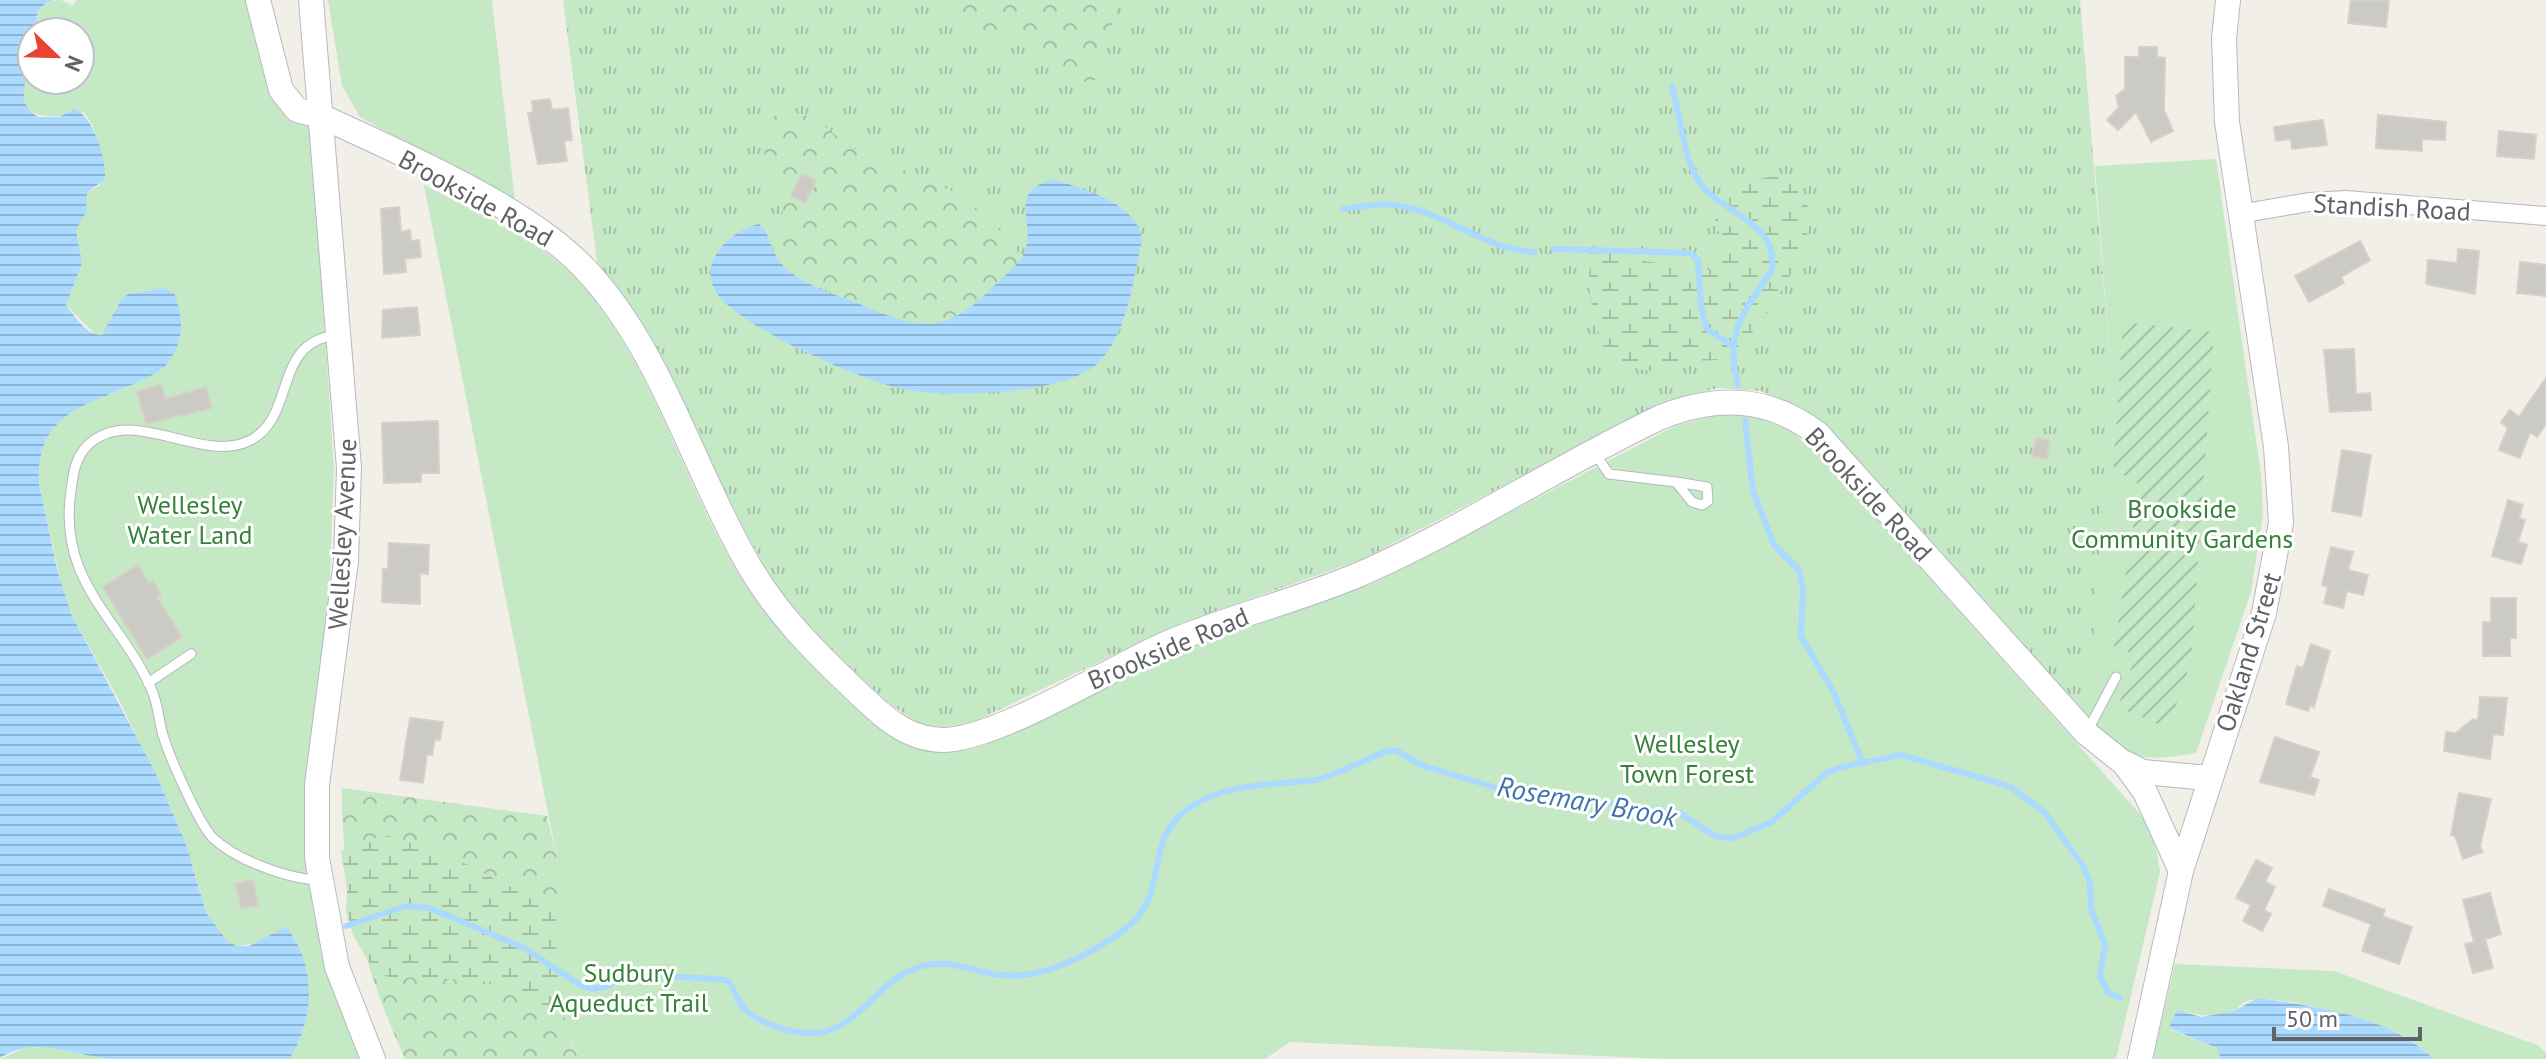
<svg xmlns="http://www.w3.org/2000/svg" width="2546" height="1059" font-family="'PT Sans',sans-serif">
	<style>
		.grass { fill: url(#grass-tufts) }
		.forest { fill: url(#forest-crowns) }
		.wetland { fill: url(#wetland-marsh) }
		.park { fill: #c5e8c5 }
		.garden { fill: url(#garden-furrows) }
		.water { fill: url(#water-rules) }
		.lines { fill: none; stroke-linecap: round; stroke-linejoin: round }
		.stream { stroke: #aadaff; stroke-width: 6 }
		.building { fill: #cccac5; stroke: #d6d1c6; stroke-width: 2 }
		.lane-casing { stroke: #b5b8bc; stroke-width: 11 }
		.street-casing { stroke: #b5b8bc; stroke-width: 20 }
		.secondary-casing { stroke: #b6babf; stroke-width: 26 }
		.lane { stroke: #fff; stroke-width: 9 }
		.street { stroke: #fff; stroke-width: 18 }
		.secondary { stroke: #fff; stroke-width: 24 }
		.labels { text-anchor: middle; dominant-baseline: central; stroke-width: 6; stroke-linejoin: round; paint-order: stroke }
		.street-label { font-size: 26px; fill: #5f6368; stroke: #fff }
		.park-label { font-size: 26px; fill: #348238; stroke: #fff }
		.water-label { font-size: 28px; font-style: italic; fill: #4174aa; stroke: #fff }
	</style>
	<defs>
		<pattern id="grass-tufts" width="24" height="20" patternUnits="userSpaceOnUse" patternTransform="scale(2)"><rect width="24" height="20" fill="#c5e8c5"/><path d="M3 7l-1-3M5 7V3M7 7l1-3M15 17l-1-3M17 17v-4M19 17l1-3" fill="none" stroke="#a3c0a4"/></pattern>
		<pattern id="forest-crowns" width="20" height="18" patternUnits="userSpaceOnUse" patternTransform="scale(2)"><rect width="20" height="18" fill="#c5e8c5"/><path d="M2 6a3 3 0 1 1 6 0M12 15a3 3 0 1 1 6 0" fill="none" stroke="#a3c0a4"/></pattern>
		<pattern id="wetland-marsh" width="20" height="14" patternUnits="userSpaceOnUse" patternTransform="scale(2)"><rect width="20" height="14" fill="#c5e8c5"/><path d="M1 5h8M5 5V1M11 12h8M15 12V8" fill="none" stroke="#a3c0a4"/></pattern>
		<pattern id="garden-furrows" width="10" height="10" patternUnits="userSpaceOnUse" patternTransform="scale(2)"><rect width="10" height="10" fill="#c5e8c5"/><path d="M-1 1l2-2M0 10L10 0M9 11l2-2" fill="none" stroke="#a3c0a4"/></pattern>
		<pattern id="water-rules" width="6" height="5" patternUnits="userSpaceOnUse" patternTransform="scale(2)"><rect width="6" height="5" fill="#aadaff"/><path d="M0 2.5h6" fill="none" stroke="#8eb4d2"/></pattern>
	</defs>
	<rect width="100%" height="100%" fill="#f1efe8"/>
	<polygon class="grass" points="563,0 2080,0 2111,371 2090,695 2077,707 1826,424 1803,408 1761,391 1718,388 1667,401 1363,559 1182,623 975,721 947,727 920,724 887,702 816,635 778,589 747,535 647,333 597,262"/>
	<g class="forest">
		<polygon points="956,0 1120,0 1105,44 1101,76 1090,83 1064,75 1043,54 1009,37 982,35 962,24"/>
		<path d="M799,113l18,7 32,26 105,46 53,45 15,20c-63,74 -79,82 -169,45 -30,-13 -56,-24 -80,-46 30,-61 -17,-79 -10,-132l13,-9z"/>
		<path d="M342,788l205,28 11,47 -3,94 17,88 7,14h-174c-39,-86 -65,-176 -63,-271z"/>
	</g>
	<g class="wetland">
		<path d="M1781,177c74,33 -18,138 -44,177l-6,5 -34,2 -33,13 -51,-10c-14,-19 -32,-82 -20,-104l18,-8 25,8 74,10 18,-18c-1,-12 -14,-22 -13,-35 2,-28 42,-42 66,-40z"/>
		<polygon points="389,836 450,856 558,911 580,1010 538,1008 519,995 482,981 412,977 398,980 383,975 368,961 353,935 346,912 347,891 341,851 365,840"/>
	</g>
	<g class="park">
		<path d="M61,0l12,6 3,-6h176l32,105 27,19 23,344 -5,134 -18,215 60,242h-82c27,-40 21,-78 6,-121l-58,8 -9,-3 -22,-30 -13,-47 -24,-62 -49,-102 -49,-88 -8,-22 -24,-108c-4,-85 69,-79 125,-116l-13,-78 -23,4 -7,6 -18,35h-7l-30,-30 16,-42 -6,-33 11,-37 13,-8c4,-21 -1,-58 -17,-73 -45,11 -80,2 -51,-51v19h48v-48h-42c-3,-18 2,-32 23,-32z"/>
		<polygon points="328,0 492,0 515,202 360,117 342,86"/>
		<path d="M2216,159l45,316 2,39 -12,78 -55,161c-71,13 -69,-1 -119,-46l13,-12 21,-324 -16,-205z"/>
		<path d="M424,185c61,32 128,58 170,114 62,80 90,182 141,269 28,48 64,86 104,125 45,43 78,73 144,53l209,-99 182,-64 301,-157 45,-12 36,3 34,13 30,25 326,366 10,27 4,24 -44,187h-451l-375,-17 -25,17h-686c-29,-60 -23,-132 -21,-196z"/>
		<path d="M2175,964l159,7 203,74 9,7v7h-113c-9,-9 -17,-17 -29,-23 -27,-15 -128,-44 -157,-35 -6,2 -10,9 -15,11 -18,7 -37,3 -55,-2l-8,19 48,19 4,11h-68z"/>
		<polygon points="46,1047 110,1059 0,1059 25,1048"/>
	</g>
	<polygon class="garden" points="2123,322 2214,332 2191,661 2168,728 2118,707 2136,654 2114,648 2137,502 2137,477 2113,474"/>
	<g class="water">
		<path d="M0,0h54c-17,5 -19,17 -16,32h-6c0,8 1,18 0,27 -4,20 -20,44 7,58h20l15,-8c19,5 33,52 31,70l-18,14 -1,19 -10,18 6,33 -16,42c9,12 20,30 36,30l19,-35 7,-6 36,-6 10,5c11,29 10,50 -10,75 -56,37 -129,31 -125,116l18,85 14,45 84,158 32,75 19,66 22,29 9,4h12l37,-19c31,37 29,94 3,132 -58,0 -116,0 -174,0 -39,-1 -77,-25 -115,-1z"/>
		<path d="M1054,179c30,11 84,24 88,61 -9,39 -14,95 -45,124 -32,30 -147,34 -190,26 -40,-7 -173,-64 -192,-100 -17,-31 18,-60 44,-66 16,14 8,34 38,53 19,12 42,19 62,27 62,26 86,32 136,-19 10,-10 23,-19 29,-32 14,-30 -20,-61 30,-74z"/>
		<path d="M2258,998c53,7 138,20 175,61h-212l-4,-11 -48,-20 8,-18 24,7 31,-5z"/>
	</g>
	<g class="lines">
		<g class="stream">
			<path d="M1672,86c7,26 12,69 24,91 19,36 83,41 76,93 -29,44 -48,61 -34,115"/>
			<path d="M1343,209c17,-2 33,-6 50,-4 51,5 91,45 142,47"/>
			<polyline points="1554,249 1690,253 1698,260 1701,305 1707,329 1731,345"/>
			<polyline points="1745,421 1753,491 1774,545 1799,570 1803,589 1801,636 1834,693 1863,764"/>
			<polyline points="346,926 406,906 430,908 524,948 580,985 592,989 611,985"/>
			<path d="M642,977c6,-2 78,1 86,4 7,8 8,18 15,26 11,14 43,24 60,26 53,5 70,-50 113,-65 29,-10 48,0 76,6 46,9 99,-19 134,-46 46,-34 14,-90 66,-122 36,-23 82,-21 123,-26 11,-1 60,-24 73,-30l9,1 24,14 76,23 183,25 35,23 18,2 39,-16 54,-49 16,-6 59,-12 91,26 19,6 34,26 39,54 6,15 1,27 14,35 -5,33 8,15 12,6"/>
		</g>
	</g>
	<g class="building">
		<polygon points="2351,0 2389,0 2386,27 2348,23"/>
		<polygon points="2139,47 2157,47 2157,57 2165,58 2164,110 2173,131 2151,142 2136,112 2118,130 2107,120 2119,107 2116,96 2125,89 2125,57 2139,57"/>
		<polygon points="550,99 552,110 568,108 572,140 564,141 567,161 538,164 528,113 533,112 532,101"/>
		<polygon points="2378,115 2446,122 2445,140 2422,139 2422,151 2376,148"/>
		<polygon points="2323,120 2327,145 2292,149 2291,139 2276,141 2274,127"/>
		<polygon points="2499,131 2536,135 2534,159 2497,156"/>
		<polygon points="802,174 816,181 805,203 791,196"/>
		<polygon points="399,207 401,232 410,230 411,241 419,240 421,257 405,259 406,272 384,274 381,209"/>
		<polygon points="2360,241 2370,260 2341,277 2344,283 2309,302 2295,276"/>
		<polygon points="2458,249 2479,251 2475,294 2426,284 2428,260 2457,263"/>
		<polygon points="2520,262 2546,265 2546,296 2517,293"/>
		<polygon points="417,307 420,335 382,338 383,310"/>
		<polygon points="2354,349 2356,394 2370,393 2371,410 2330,412 2324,350"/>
		<polygon points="2546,378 2546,424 2537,437 2530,432 2520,458 2499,450 2508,428 2501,422 2510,410 2519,417"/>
		<polygon points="161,385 165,399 206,387 212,408 146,424 137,391"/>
		<polygon points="438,421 439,473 421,473 421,482 384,483 382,423"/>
		<polygon points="2036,438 2050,441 2047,459 2032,456"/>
		<polygon points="2342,450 2371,455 2361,516 2332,511"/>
		<polygon points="2508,500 2523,505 2519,518 2525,520 2518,542 2527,545 2521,564 2492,556"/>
		<polygon points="389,543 429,545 428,574 420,573 420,604 382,602 383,569 388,569"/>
		<polygon points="2331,547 2353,552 2348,570 2368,575 2363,595 2347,591 2343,608 2324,603 2328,587 2322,585"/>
		<polygon points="138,565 149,584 153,581 161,595 157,597 182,637 147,659 103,587"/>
		<polygon points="2491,598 2516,598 2516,638 2510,638 2510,656 2483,656 2483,622 2491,622"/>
		<polygon points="2311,644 2330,651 2314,707 2310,705 2308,711 2286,704 2297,666 2303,668"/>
		<polygon points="2480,697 2507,698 2503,735 2493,734 2490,759 2444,751 2446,732 2456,733 2473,719 2478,720"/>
		<polygon points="410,718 443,722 440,740 435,739 432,755 427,754 423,783 400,780"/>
		<polygon points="2275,737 2319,752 2310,777 2319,780 2314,795 2260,782"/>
		<polygon points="2459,793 2491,799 2480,846 2483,852 2463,859 2455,836 2451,835"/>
		<polygon points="2256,860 2272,868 2265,882 2275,887 2264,910 2271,914 2262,931 2243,921 2251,905 2236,898"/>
		<polygon points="253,880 258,905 241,908 236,884"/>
		<polygon points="2329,889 2385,910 2382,916 2412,927 2399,964 2362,951 2371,924 2323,906"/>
		<polygon points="2490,893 2501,934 2485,939 2493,968 2473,973 2465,944 2474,942 2463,900"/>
	</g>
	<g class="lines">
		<defs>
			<g id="lane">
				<polyline points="1594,452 1609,474 1676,482 1692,502 1702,505 1708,501 1707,487 1676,482"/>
				<polyline points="148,683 191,654"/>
				<polyline points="2088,730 2116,677"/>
				<path d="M319,880c-31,-1 -83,-20 -106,-42 -14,-14 -44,-82 -50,-103 -4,-14 -5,-29 -10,-42 -30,-73 -96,-109 -82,-202 2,-16 4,-33 16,-45 45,-44 114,20 164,-6 46,-25 21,-99 87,-105"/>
			</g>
			<polyline id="street" points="2239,214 2309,202 2346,200 2546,216"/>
			<g id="secondary">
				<path d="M258,0l23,90 16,20 24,6c79,37 207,91 265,154 76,81 106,197 161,292 27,48 64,86 104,124 27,26 53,54 93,54 53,-1 166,-71 219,-95 66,-29 136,-44 202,-73 101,-45 195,-107 296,-155 56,-22 108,-21 157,17l268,299 35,28 22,11 65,6"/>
				<polyline points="311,0 349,468 346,561 317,785 317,858 337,967 373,1059"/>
				<polyline points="2126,766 2145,792 2181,871"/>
				<polyline points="2140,1059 2181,871 2264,613 2281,523 2276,447 2227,122 2224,39 2228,0"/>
			</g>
		</defs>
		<use href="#lane" class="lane-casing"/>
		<use href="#street" class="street-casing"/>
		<use href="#secondary" class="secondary-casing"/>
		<use href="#lane" class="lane"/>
		<use href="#street" class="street"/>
		<use href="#secondary" class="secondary"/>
	</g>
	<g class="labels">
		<g class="street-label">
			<text transform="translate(476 198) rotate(29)">Brookside Road</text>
			<text transform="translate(2392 207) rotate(3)">Standish Road</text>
			<text transform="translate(1869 494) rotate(47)">Brookside Road</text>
			<text transform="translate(342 534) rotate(-87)">Wellesley Avenue</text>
			<text transform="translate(1168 648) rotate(-23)">Brookside Road</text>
			<text transform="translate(2248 652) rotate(-73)">Oakland Street</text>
		</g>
		<g class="park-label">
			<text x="190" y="504">Wellesley<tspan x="190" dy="30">Water Land</tspan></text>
			<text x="2182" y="508">Brookside<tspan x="2182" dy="30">Community Gardens</tspan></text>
			<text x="1687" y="743">Wellesley<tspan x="1687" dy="30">Town Forest</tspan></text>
			<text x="629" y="972">Sudbury<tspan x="629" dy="30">Aqueduct Trail</tspan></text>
		</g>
		<g class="water-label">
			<text transform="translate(1587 801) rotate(10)">Rosemary Brook</text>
		</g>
	</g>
	<g transform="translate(56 56) rotate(113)"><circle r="38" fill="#ffffff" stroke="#bfc1c3" stroke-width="2"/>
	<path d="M0-6L14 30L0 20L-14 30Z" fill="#ea4335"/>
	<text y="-12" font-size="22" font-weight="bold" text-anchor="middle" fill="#5f6368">N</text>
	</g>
	<path d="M2274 1027v12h146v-12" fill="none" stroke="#5f6368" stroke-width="4"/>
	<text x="2286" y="1027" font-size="24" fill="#5f6368" stroke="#ffffff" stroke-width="6" paint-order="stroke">50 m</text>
</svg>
